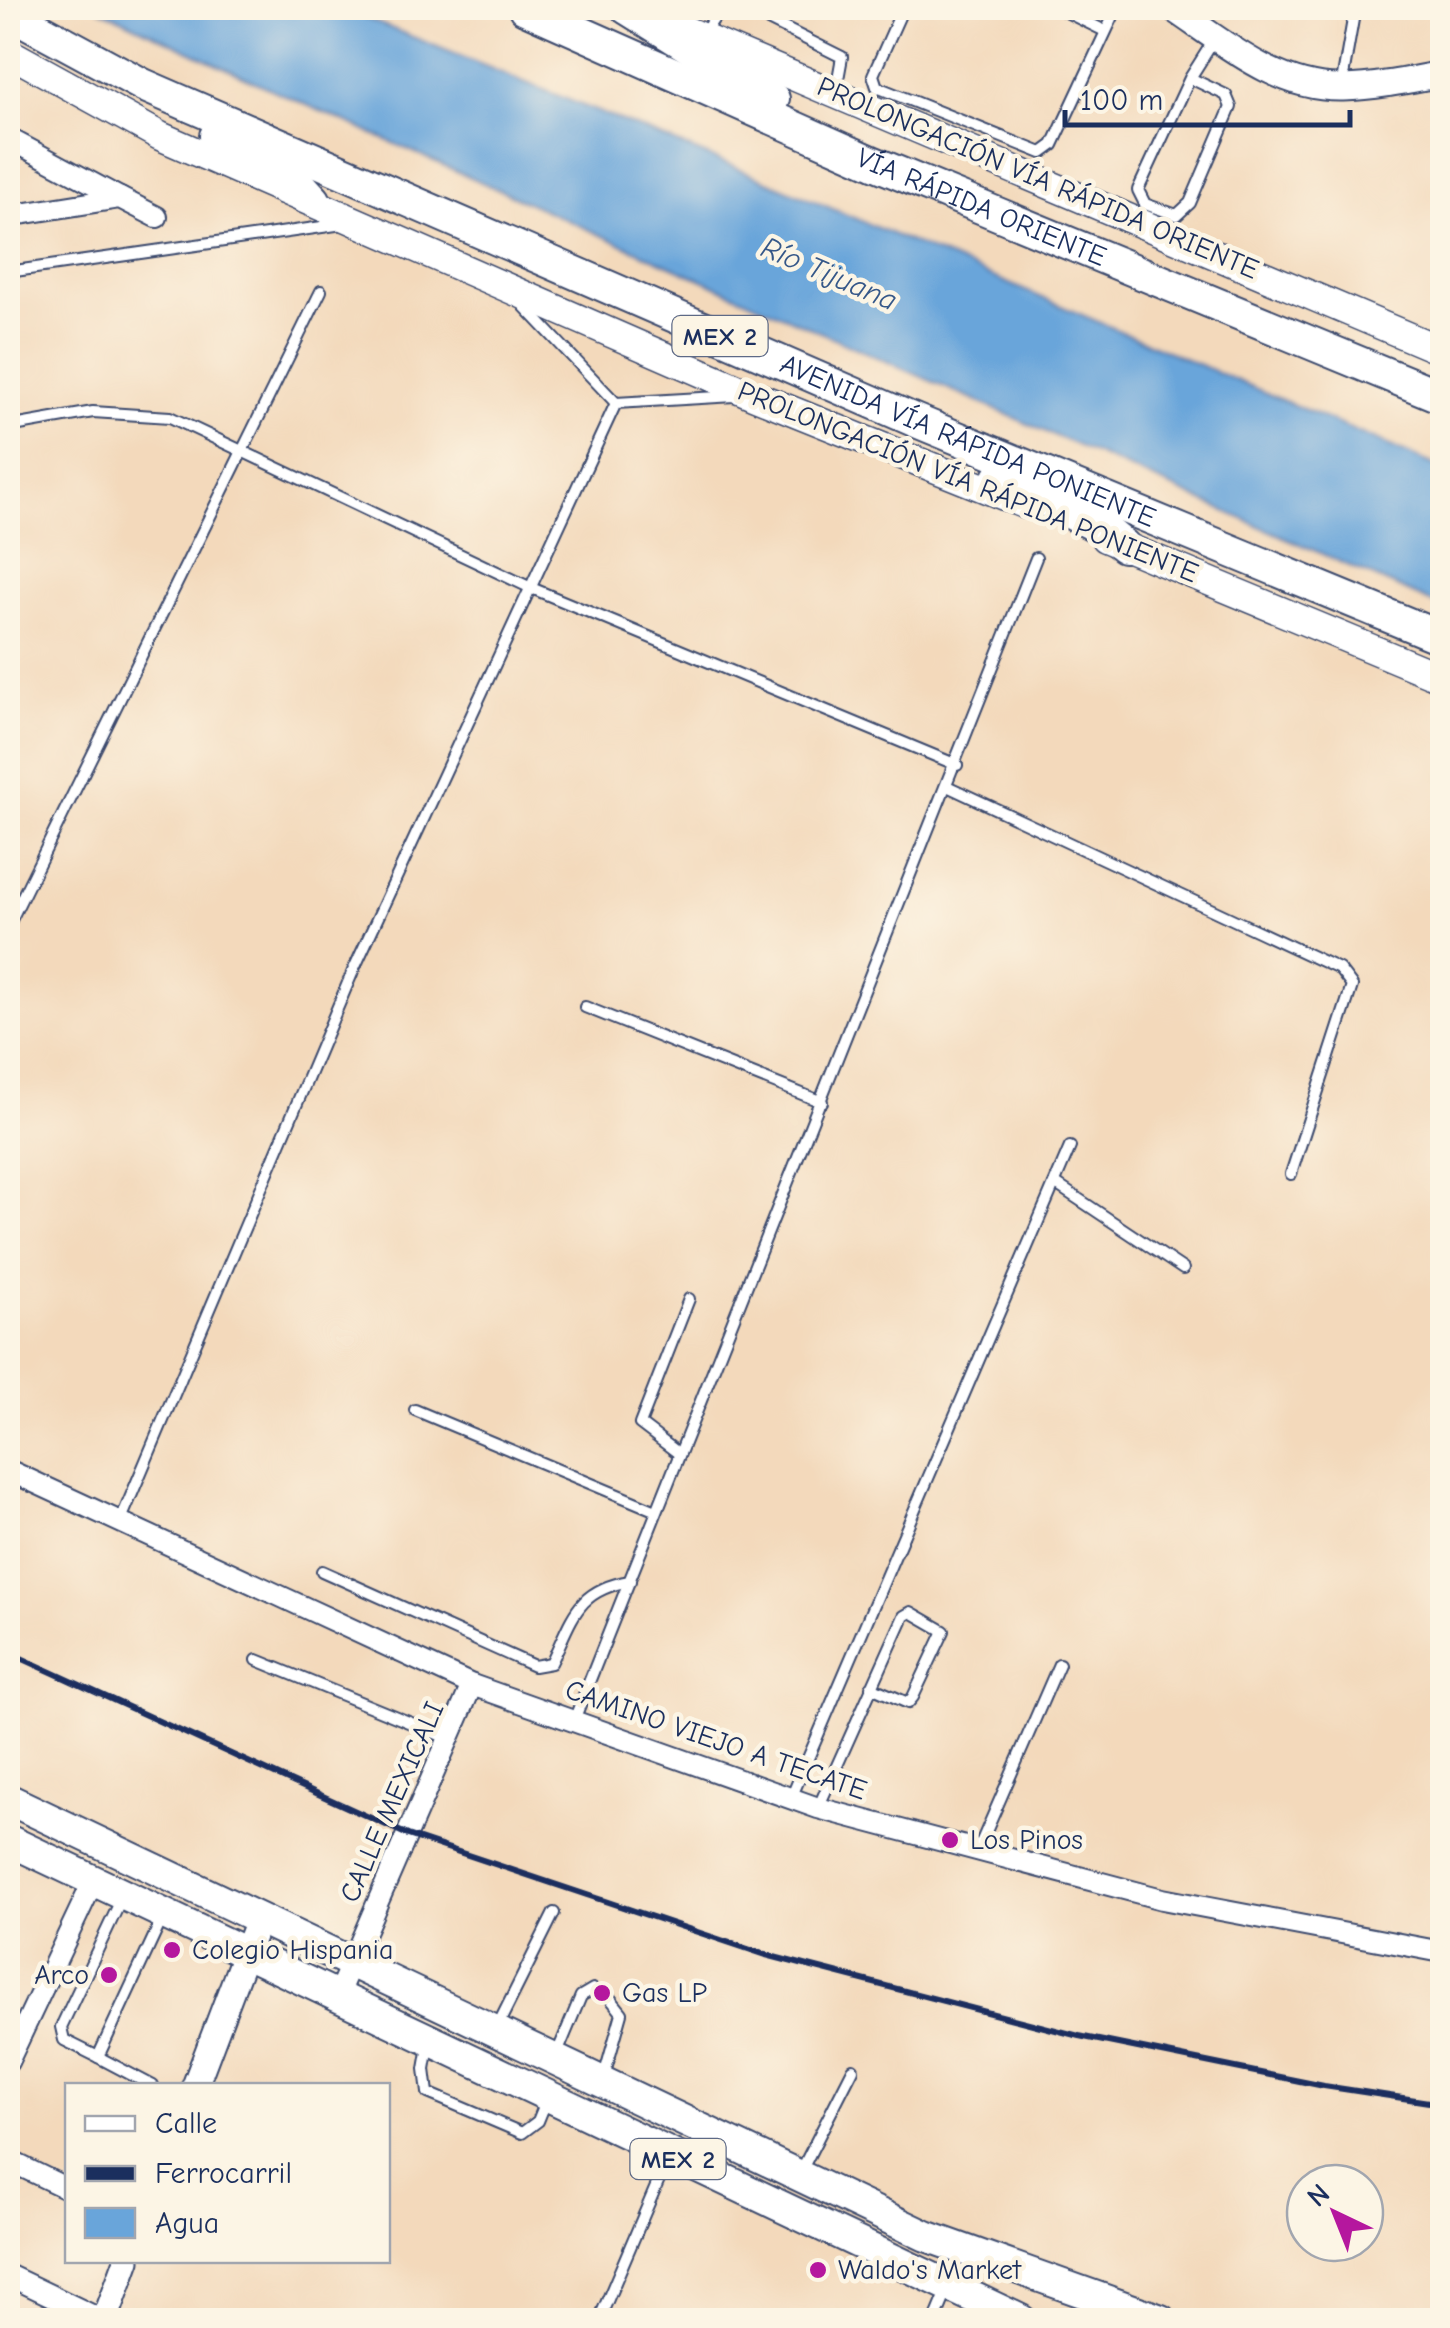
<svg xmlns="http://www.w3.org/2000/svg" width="1450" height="2328" font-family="'Comic Neue',sans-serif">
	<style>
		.water { fill: #69a5da; stroke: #426a9c; stroke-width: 2.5 }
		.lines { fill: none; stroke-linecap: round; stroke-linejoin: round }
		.service-casing { stroke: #3b486c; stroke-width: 14 }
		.minor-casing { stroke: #3b486c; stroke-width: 24 }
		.tertiary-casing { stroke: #3b486c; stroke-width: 29 }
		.secondary-casing { stroke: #3b486c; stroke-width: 31 }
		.primary-casing { stroke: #3b486c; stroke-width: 34 }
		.trunk-casing { stroke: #3b486c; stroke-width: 36 }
		.service { stroke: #fff; stroke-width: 10 }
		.minor { stroke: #fff; stroke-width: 20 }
		.tertiary { stroke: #fff; stroke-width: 25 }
		.secondary { stroke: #fff; stroke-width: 28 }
		.primary { stroke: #fff; stroke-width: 30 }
		.trunk { stroke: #fff; stroke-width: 32 }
		.rail { stroke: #1b2f5e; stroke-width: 6 }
		.poi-dot { fill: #b5179e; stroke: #fcf5e5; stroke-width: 4 }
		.labels { text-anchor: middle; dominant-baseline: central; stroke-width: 9; stroke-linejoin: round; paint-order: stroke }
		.shield { fill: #fcf5e5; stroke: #5e6a86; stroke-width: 2.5 }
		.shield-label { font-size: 25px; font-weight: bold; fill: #1b2f5e }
		.street-label { font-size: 28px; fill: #1b2f5e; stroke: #fcf5e5 }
		.poi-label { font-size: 28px; fill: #1b2f5e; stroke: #fcf5e5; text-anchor: start }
		.water-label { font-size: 30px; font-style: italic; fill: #365889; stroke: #fcf5e5 }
	</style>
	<rect width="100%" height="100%" fill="#fcf5e5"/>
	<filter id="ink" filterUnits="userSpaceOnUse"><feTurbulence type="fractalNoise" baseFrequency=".01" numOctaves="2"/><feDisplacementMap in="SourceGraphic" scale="20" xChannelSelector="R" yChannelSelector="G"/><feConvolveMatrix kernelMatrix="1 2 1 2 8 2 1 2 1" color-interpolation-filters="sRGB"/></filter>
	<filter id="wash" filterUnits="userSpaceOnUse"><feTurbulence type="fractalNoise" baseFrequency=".0048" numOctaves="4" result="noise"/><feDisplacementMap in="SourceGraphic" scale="40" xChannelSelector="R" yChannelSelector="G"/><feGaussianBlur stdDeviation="2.25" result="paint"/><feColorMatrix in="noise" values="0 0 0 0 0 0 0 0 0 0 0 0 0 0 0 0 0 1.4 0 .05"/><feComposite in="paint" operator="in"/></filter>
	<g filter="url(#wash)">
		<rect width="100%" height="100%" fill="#f3d9bb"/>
		<polygon class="water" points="98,8 341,8 732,166 1442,468 1442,607 264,86"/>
	</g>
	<g filter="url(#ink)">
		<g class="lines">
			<defs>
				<g id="service">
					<polyline points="744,8 842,57 836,90"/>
					<polyline points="903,8 873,75 877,87 1042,153 1053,145 1117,8"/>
					<polyline points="1058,8 1105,31"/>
					<polyline points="702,36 721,8"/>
					<polyline points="1190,78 1226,95 1231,107 1190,203 1177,215 1145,204 1138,190 1190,78 1214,40"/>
					<polyline points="1341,88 1355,8"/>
					<polyline points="8,272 343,224"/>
					<polyline points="524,306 616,403"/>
					<polyline points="616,403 735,396"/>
					<polyline points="8,427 93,412 170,417 529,587 957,765"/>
					<polyline points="949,787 1339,969 1352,986 1291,1174"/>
					<polyline points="8,926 321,291"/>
					<polyline points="585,1007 822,1102"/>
					<polyline points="1056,1184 1183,1269"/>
					<polyline points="415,1410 654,1510"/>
					<polyline points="678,1453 640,1424 689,1299"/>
					<polyline points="120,1522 353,971 616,403"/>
					<path d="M322,1571l212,95 17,-3c22,-45 25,-73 79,-82"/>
					<polyline points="257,1660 450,1739"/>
					<polyline points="574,1720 1036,558"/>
					<polyline points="791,1798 1070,1147"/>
					<polyline points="818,1808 904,1616 911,1612 944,1631 913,1697 908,1703 871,1687"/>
					<polyline points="978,1850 1059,1664"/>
					<polyline points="122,1898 61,2027 64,2040 98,2057 162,1919"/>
					<polyline points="496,2029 554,1913"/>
					<polyline points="429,2046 425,2069 428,2093 522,2133 538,2121 547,2099"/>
					<polyline points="556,2056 581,1996 593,1989"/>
					<polyline points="98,2057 153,2086"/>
					<polyline points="603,2080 622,2013 610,1998"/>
					<polyline points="800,2173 853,2069"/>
					<polyline points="599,2320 669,2156"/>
					<polyline points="935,2320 948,2289"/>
				</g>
				<g id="minor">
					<polyline points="8,138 120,198"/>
					<polyline points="8,216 120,198 157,217"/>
					<polyline points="8,1470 472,1685 818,1808 1162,1899 1442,1952"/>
					<polyline points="337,1996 472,1685"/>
					<polyline points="8,2062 93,1882"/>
					<polyline points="8,2160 68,2189"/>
					<polyline points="8,2275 102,2320"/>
				</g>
				<g id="tertiary">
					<path d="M1172,8c51,34 106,82 171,80 33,-1 67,-8 99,-14"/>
					<polyline points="195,2086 258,1920"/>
					<polyline points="105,2320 127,2260"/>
				</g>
				<g id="secondary">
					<polyline points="675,26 1442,351"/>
					<polyline points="8,52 160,136 753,395 1024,504"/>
					<polyline points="1105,538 1442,678"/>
				</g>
				<g id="primary">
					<polyline points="8,1799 926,2236 1161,2320"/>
					<polyline points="8,1840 1021,2320"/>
				</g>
				<g id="trunk">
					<path id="s1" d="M525,8l349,155 568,234"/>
					<polyline points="627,8 773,99"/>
					<path id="s2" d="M8,12l135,73 771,335 528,218"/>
					<polyline points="216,136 302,187 314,200"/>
					<polyline points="999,477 1103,529 1124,546"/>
				</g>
			</defs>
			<use href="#service" class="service-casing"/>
			<use href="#minor" class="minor-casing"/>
			<use href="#tertiary" class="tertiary-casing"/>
			<use href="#secondary" class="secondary-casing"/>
			<use href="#primary" class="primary-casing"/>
			<use href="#trunk" class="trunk-casing"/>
			<use href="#service" class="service"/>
			<use href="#minor" class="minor"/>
			<use href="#tertiary" class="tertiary"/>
			<use href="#secondary" class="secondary"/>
			<use href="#primary" class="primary"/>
			<use href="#trunk" class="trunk"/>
			<polyline class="rail" points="8,1652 408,1835 766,1955 1079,2036 1324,2086 1442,2104"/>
		</g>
	</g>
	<g class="poi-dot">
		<circle cx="950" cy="1840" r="10"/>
		<circle cx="172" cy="1950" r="10"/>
		<circle cx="109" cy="1975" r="10"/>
		<circle cx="602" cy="1993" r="10"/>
		<circle cx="818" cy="2270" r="10"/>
	</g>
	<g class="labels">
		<g class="shield">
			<rect x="672.5" y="316" width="95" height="40" rx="8"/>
			<rect x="630.5" y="2139" width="95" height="40" rx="8"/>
		</g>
		<g class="shield-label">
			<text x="720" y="336">MEX 2</text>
			<text x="678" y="2159">MEX 2</text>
		</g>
		<g class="street-label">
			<text transform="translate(1038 178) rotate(23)">PROLONGACIÓN VÍA RÁPIDA ORIENTE</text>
			<text stroke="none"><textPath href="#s1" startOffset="498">VÍA RÁPIDA ORIENTE</textPath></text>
			<text stroke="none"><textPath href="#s2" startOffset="1052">AVENIDA VÍA RÁPIDA PONIENTE</textPath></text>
			<text transform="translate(968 482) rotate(22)">PROLONGACIÓN VÍA RÁPIDA PONIENTE</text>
			<text transform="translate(716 1740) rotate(19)">CAMINO VIEJO A TECATE</text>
			<text transform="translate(392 1802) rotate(-66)">CALLE MEXICALI</text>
		</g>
		<g class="poi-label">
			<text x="970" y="1840">Los Pinos</text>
			<text x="192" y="1950">Colegio Hispania</text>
			<text x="89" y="1975" text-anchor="end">Arco</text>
			<text x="622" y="1993">Gas LP</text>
			<text x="838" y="2270">Waldo's Market</text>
		</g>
		<g class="water-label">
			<text transform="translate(829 274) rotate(23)">Río Tijuana</text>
		</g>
	</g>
	<rect width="1450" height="2328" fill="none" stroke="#fcf5e5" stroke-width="40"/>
	<rect x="65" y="2083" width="325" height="180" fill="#fcf5e5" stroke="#a2a6af" stroke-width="2.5"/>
	<rect x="85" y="2116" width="50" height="15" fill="#ffffff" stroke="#a2a6af" stroke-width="2.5"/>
	<text x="155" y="2133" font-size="30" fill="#1b2f5e">Calle</text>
	<rect x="85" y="2166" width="50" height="15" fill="#1b2f5e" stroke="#a2a6af" stroke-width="2.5"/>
	<text x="155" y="2183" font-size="30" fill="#1b2f5e">Ferrocarril</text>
	<rect x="85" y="2208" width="50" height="30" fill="#69a5da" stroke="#a2a6af" stroke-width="2.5"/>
	<text x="155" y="2233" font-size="30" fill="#1b2f5e">Agua</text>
	<g transform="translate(1335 2213) rotate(317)"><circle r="48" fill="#fcf5e5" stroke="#a2a6af" stroke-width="2.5"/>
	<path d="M0-8L18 38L0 25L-18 38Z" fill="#b5179e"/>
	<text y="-15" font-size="28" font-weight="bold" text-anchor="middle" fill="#1b2f5e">N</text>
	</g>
	<path d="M1065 110v15h285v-15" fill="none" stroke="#1b2f5e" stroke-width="5"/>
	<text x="1080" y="110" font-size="30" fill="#1b2f5e" stroke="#fcf5e5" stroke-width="8" paint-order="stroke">100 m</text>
</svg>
